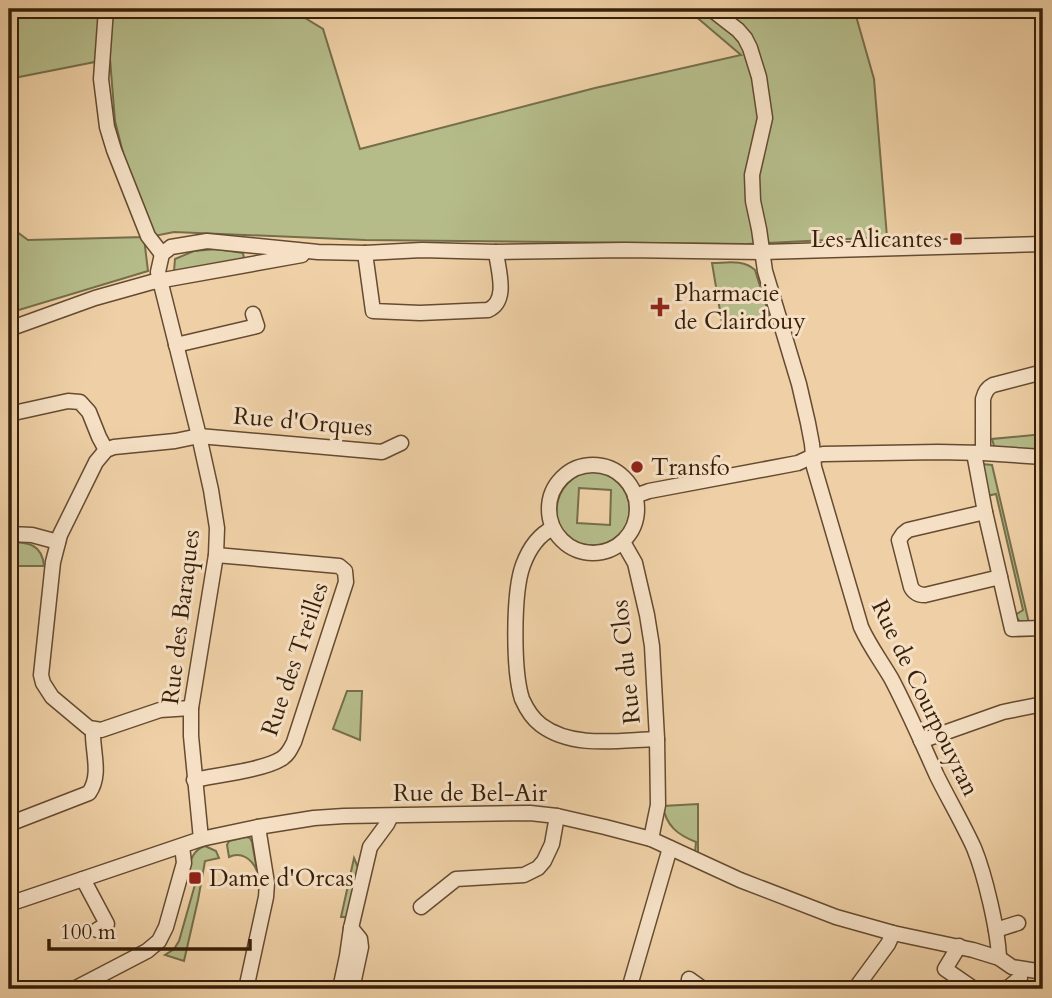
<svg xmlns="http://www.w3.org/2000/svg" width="1052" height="998" font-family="Cardo,serif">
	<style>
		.green { fill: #b5bc8a; stroke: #766e4a; stroke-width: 2; fill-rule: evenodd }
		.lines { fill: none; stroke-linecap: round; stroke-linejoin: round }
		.minor-casing { stroke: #654b30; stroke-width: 17 }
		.minor { stroke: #f5e0c5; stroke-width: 14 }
		.poi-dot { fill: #8f2418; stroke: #f5e0c5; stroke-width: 2.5 }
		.labels { text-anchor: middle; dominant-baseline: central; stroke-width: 6; stroke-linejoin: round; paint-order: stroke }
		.poi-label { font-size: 24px; fill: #371f09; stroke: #f5e0c5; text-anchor: start }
		.street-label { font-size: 24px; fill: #371f09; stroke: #f5e0c5 }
	</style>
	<rect width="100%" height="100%" fill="#efd0a6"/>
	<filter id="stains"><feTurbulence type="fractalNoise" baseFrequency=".00286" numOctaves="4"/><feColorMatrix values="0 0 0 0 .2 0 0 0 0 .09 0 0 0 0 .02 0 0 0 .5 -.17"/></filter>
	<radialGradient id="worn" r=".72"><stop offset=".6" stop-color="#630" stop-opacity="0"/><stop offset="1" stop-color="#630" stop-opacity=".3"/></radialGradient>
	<g class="green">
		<polygon points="9,9 276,9 300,15 323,29 360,149 595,88 741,55 687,9 854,9 874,79 887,237 747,244 365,240 174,232 144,238 148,271 9,313 9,226 28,240 144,237 115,121 110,59 9,79"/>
		<polygon points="217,249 243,253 244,259 174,271 175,259 194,251"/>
		<path d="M712,263c15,0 31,-4 43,7l15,48 -48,5z"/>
		<polygon points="1043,434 1043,450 996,448 994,446 992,439"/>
		<polygon points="982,464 992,465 1029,623 1020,622 1015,615 1023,610 996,494 987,496"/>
		<path d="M595,471c51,10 43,78 -7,74 -46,-4 -40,-71 7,-74zM579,488l32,2 -1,35 -33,-2z"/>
		<path d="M9,542c19,0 33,2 35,24h-35z"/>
		<polygon points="347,691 362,691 360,740 333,729"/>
		<path d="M698,804v50l-3,-2 1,-10c-18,-7 -30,-16 -33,-36z"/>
		<path d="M246,837l4,1 2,4 5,29c-5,-12 -16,-20 -28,-14l-2,-12 2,-4z"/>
		<path d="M205,846l11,5 3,7 -14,3 -7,39 -14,61 -19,-6 9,-6 5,-8 19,-67 -10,-3c3,-12 5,-21 17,-25z"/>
		<polygon points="354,858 359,870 349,914 346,917 341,917"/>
	</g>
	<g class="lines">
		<defs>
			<g id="minor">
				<polyline points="106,9 101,79 107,127 114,150 148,236 162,254"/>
				<path d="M711,9l27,21 7,8 5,10 9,29 6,41 -13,57 1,26 6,28 6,42 34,113 9,39 4,21 2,23 47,160c8,18 20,34 30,51 17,32 31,65 46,98 12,24 26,48 37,72 11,27 24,82 25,110"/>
				<path d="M365,253l8,58 47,2 68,-3c21,-9 10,-40 8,-58"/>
				<polyline points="9,329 95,298 152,282 302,255"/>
				<polyline points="176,345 257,326 253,314"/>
				<polyline points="9,414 68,401 80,402 89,412 99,437 106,450"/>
				<polyline points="974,453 985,512 1012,629 1043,628"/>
				<path d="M983,453v-54c2,-7 4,-11 10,-14l50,-13"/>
				<circle cx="593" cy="509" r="44"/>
				<polyline points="635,496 649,491 798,463 813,456 823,454 938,452 983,453 1043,457"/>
				<path d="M985,512l-77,18 -5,4 -4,6 12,47c3,6 8,8 14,8l75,-18"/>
				<path d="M553,528c-15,7 -24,21 -30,37 -10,27 -10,106 -1,134 4,9 11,20 19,26 32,24 79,15 116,14"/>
				<polyline points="9,534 32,535 58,542"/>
				<polyline points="623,542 635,563 647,615 652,646 657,739 658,805 651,839"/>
				<polyline points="191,708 160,710 101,730 89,728 52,697 43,683 41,675 53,562 60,535 96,462 106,450 114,447 175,441 199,436 382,452 401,443"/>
				<polyline points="921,741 1003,712 1043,704"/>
				<path d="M194,780c23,-5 69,-10 87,-21 7,-4 10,-11 13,-17l52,-160 -1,-11 -6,-5 -123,-11"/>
				<path d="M9,824l80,-31c13,-19 3,-41 4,-63"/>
				<polyline points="201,839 191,736 191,708 216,555 217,528 211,490 199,436 158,272 162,254 171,247 207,241 318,252 365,253 422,250 496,252 625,250 762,252 1043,244"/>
				<polyline points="83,879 107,924 97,930"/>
				<polyline points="9,904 201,839 258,827 314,818 344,816 530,813 557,816 605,827 651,839 740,880 836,917 893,933 973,950 999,958 1012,967 1043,972"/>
				<polyline points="421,907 456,879 524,875 538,868 544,861 552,844 557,816"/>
				<polyline points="351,928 360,939 361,947 352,989"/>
				<polyline points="996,930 1018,923"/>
				<polyline points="959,946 945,969 974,989"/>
				<polyline points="689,979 703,989"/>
				<polyline points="74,989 147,951 159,941 166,927 184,863 182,846"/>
				<polyline points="246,989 266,897 267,883 258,827"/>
				<polyline points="340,989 347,956 351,928 370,847 387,824 391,816"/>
				<polyline points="629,989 670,848"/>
				<polyline points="855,989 888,944 893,933"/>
				<polyline points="998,989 1008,988 1020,978"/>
			</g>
		</defs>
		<use href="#minor" class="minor-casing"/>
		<use href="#minor" class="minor"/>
	</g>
	<g class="poi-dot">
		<rect x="949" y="232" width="14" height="14" rx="3.5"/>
		<path d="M656.5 296.5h7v7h7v7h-7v7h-7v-7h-7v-7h7z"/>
		<circle cx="637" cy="467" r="7"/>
		<rect x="188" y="871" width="14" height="14" rx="3.5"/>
	</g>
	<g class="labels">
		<g class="poi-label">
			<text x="942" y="239" text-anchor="end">Les Alicantes</text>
			<text x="674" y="293">Pharmacie<tspan x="674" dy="28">de Clairdouy</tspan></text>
			<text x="651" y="467">Transfo</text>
			<text x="209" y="878">Dame d'Orcas</text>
		</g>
		<g class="street-label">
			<text transform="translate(303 422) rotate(5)">Rue d'Orques</text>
			<text transform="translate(181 617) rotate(-83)">Rue des Baraques</text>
			<text transform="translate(295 659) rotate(-71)">Rue des Treilles</text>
			<text transform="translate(626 662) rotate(-96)">Rue du Clos</text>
			<text transform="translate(925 698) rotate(64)">Rue de Courpouyran</text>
			<text x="470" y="793">Rue de Bel-Air</text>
		</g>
	</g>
	<rect width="1052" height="998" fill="none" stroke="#efd0a6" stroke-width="35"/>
	<rect x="10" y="10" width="1031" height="977" fill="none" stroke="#371f09" stroke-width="3.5"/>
	<rect x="18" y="18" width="1017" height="963" fill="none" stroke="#371f09" stroke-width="2"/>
	<path d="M49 939v10h201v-10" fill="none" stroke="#371f09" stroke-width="3.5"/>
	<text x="60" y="939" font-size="21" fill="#371f09" stroke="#f5e0c5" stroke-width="5" paint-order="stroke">100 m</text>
	<rect width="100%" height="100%" filter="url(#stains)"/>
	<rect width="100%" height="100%" fill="url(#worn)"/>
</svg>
